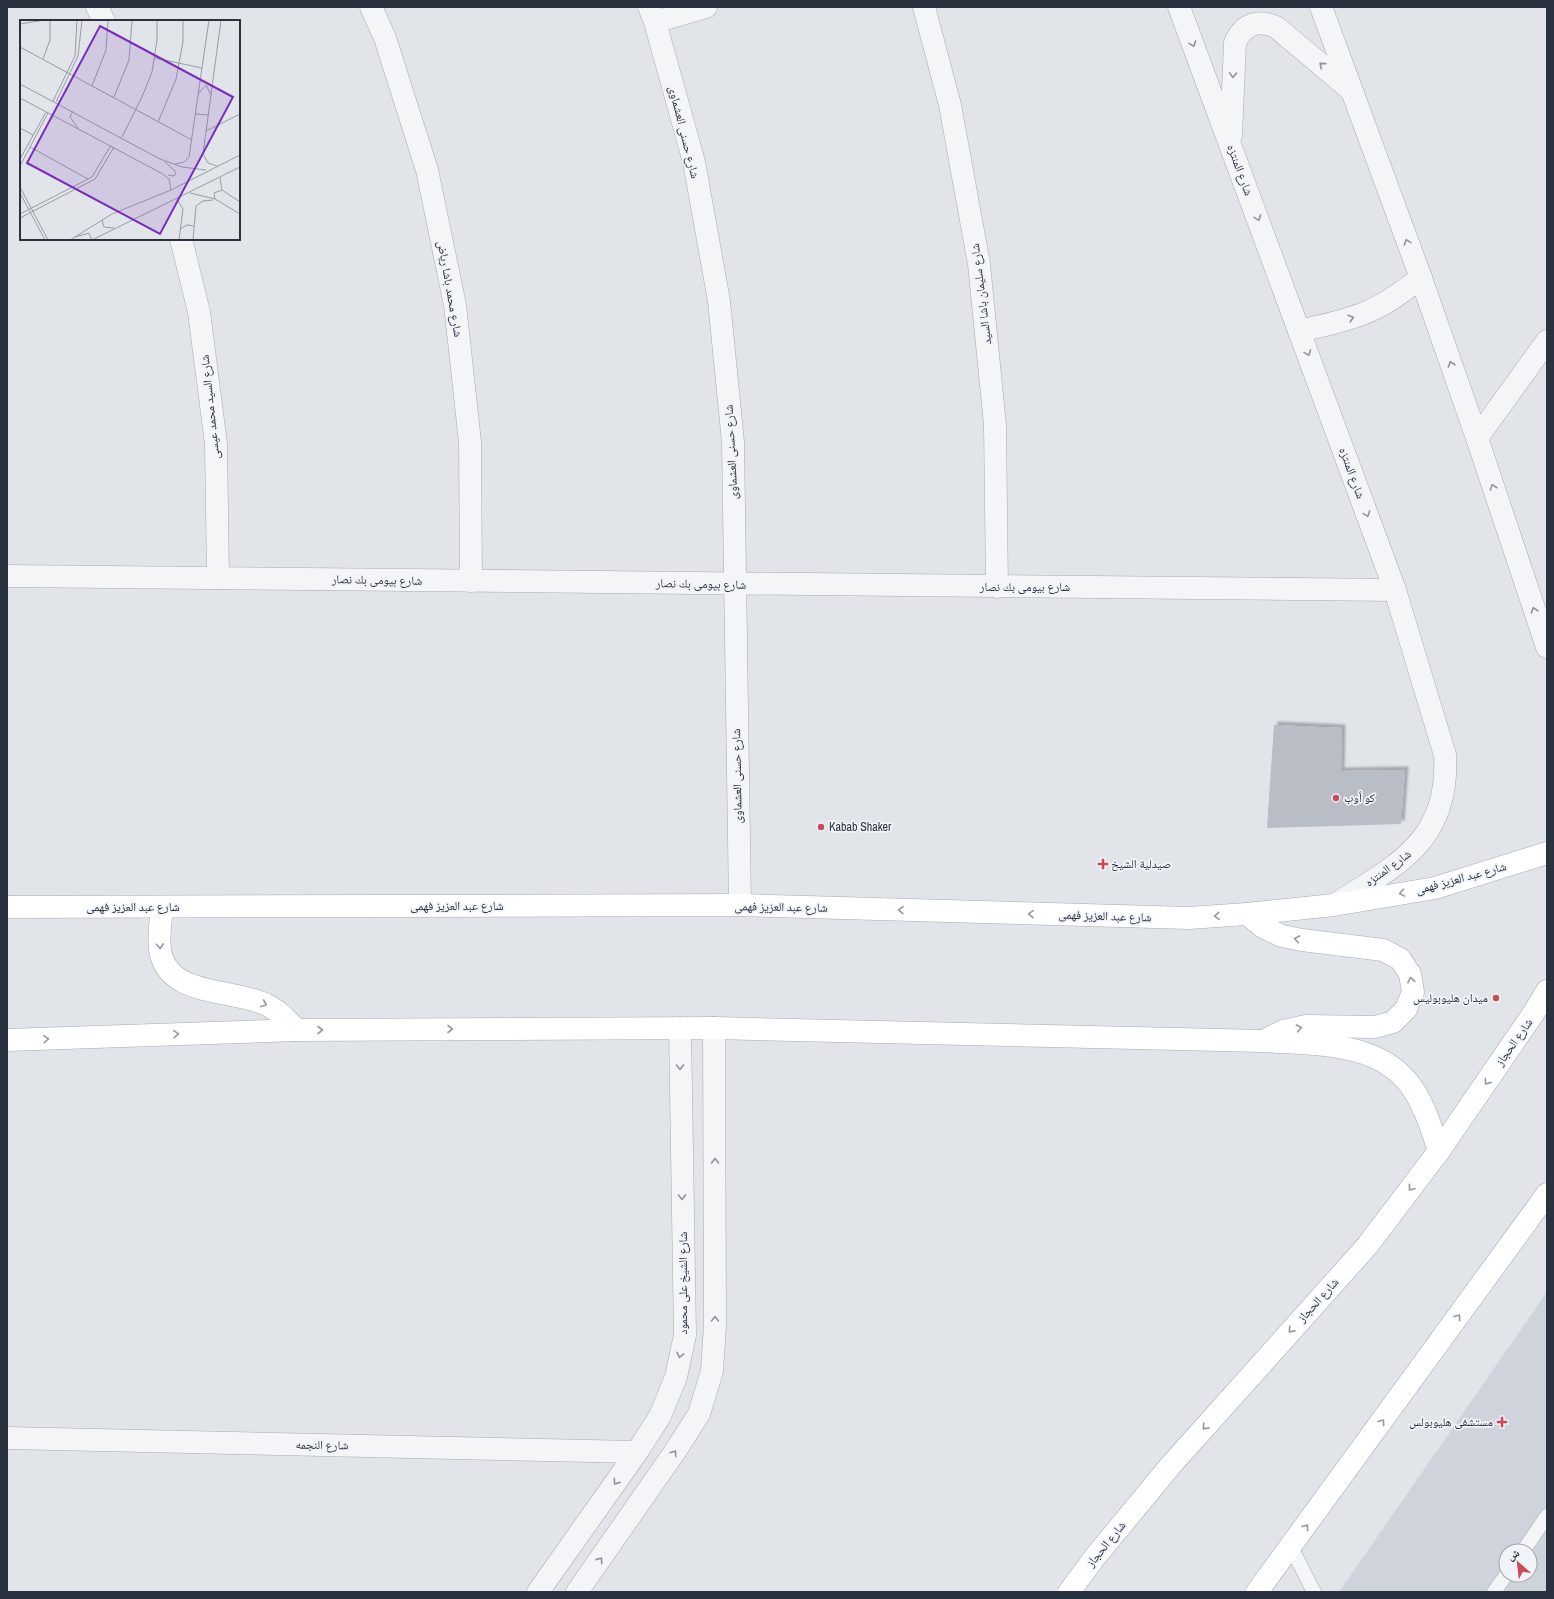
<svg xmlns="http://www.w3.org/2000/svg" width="1554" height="1599" font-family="'Archivo Narrow','Noto Naskh Arabic',sans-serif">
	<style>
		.built { fill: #cfd3db; fill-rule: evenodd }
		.building { fill: #b8bdc6; filter: url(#shadow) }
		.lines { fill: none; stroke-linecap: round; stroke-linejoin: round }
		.service-casing { stroke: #a6abb3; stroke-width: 15 }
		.minor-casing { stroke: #a6abb3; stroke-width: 23 }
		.tertiary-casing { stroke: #a6abb3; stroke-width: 23 }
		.secondary-casing { stroke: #a6abb3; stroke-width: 23 }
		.primary-casing { stroke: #a0a8b4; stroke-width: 23 }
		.service { stroke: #f3f5f7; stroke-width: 14 }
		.minor { stroke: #f3f5f7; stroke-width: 22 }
		.tertiary { stroke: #f3f5f7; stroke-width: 22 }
		.secondary { stroke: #fff; stroke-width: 22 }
		.primary { stroke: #fff; stroke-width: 22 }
		.oneway { stroke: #8e949c }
		.oneway2 { stroke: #9498a0 }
		.poi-dot { fill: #ca4a5b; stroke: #f0f3f7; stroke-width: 1.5 }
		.labels { text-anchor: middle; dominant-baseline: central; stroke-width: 3.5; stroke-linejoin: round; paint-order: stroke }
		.street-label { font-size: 12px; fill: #2a3240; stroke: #f0f3f7 }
		.poi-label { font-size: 12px; fill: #2a3240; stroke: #f0f3f7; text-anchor: start }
		.inset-road { fill: none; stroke: #989da5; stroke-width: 1 }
		.view { fill: #7b2cbf; fill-opacity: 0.15; stroke: #7b2cbf; stroke-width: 2 }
		.inset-edge { fill: none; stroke: #2a3240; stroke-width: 2 }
	</style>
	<defs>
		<filter id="shadow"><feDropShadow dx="3.5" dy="-3.5" stdDeviation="1" flood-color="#0004"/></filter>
	</defs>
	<rect width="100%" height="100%" fill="#e1e4e9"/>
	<path class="built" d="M1547,1292v300h-208zM1506,1551h24v24h-24z"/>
	<polygon class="building" points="1274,725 1342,728 1341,771 1405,770 1401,824 1267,828"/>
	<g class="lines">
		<defs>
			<g id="service">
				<polyline points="1291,1547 1314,1592"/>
				<polyline points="1523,1551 1547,1516"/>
				<polyline points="1494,1592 1506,1575"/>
			</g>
			<g id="minor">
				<polyline points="97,7 104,21"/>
				<polyline points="371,7 385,38 427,170 455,305 470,442 471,581"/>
				<polyline points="649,7 655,22 694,162 719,301 733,442 740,905"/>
				<polyline points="924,7 950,105 979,264 995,425 997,587"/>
				<polyline points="655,22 706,7"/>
				<polyline points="181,239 199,312 216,444 218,578"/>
				<polyline points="1477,438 1547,341"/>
				<polyline points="7,576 1395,590"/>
				<polyline points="7,1438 637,1452"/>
				<polyline points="538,1592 637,1452 660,1416 676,1377 685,1335 680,1028"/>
				<polyline points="577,1592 674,1453 699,1414 712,1371 715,1325 714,1028"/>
			</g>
			<g id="tertiary">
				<path d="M1179,7l216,583 50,165c5,86 -48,110 -111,150"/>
				<polyline points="1321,7 1421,278 1477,438 1547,647"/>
				<path d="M1231,135l4,-92c8,-19 23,-24 41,-16l75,63"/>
				<path d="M1299,331c22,-5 43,-9 63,-17 22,-8 40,-22 59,-36"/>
			</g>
			<g id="secondary">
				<polyline points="7,907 740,905 1189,918 1247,914 1334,905 1435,888 1547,853"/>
				<path d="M162,907c-1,14 -4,29 -2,42 6,49 74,39 107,56 12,6 21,15 29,25"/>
				<polyline points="1247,914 1263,927 1282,936 1302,940 1383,950 1400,959 1410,974 1413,992 1406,1009 1393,1022 1375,1027 1306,1026 1283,1031 1269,1038"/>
				<path d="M7,1040l289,-10 418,-2 549,13c52,4 117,-1 150,48 12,18 19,41 26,62"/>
			</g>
			<g id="primary">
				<polyline points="1069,1592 1095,1557 1171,1465 1367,1246 1439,1151 1533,1014 1547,991"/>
				<polyline points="1257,1592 1547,1194"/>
			</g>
		</defs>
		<use href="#service" class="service-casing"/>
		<use href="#minor" class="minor-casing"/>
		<use href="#tertiary" class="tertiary-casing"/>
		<use href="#secondary" class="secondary-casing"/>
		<use href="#primary" class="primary-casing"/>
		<use href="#service" class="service"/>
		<use href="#minor" class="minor"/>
		<use href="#tertiary" class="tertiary"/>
		<use href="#secondary" class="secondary"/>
		<use href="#primary" class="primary"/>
	</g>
	<defs><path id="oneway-chevron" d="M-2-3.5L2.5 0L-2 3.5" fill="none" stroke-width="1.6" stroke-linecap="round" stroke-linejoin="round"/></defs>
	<g class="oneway">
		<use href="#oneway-chevron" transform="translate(1193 44) rotate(70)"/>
		<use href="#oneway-chevron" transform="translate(1322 65) rotate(-140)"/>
		<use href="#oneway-chevron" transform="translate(1233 75) rotate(92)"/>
		<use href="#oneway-chevron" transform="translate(1258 218) rotate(70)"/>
		<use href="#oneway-chevron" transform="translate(1407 242) rotate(-110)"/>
		<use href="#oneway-chevron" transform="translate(1351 318) rotate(-18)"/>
		<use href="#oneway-chevron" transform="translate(1308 353) rotate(70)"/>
		<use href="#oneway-chevron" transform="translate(1451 364) rotate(-109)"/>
		<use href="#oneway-chevron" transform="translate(1493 487) rotate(-109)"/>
		<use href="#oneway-chevron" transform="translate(1367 514) rotate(70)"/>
		<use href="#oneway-chevron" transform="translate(1534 610) rotate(-109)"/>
		<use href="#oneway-chevron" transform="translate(680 1067) rotate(89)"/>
		<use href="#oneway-chevron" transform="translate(715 1161) rotate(-90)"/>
		<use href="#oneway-chevron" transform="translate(682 1197) rotate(89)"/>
		<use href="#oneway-chevron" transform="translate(715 1319) rotate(-90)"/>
		<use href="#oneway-chevron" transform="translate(680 1355) rotate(102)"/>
		<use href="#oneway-chevron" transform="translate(674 1453) rotate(-56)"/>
		<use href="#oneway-chevron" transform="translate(616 1482) rotate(125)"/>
		<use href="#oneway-chevron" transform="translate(600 1560) rotate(-55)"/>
	</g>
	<g class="oneway2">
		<use href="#oneway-chevron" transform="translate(1402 893) rotate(170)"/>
		<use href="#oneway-chevron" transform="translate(901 910) rotate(-178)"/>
		<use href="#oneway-chevron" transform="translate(1031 914) rotate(-178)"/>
		<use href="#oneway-chevron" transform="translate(1217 916) rotate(176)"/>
		<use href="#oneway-chevron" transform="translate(1297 939) rotate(-169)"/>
		<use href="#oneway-chevron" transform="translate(160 946) rotate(87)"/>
		<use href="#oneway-chevron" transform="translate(1411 980) rotate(-101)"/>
		<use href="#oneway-chevron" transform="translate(264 1004) rotate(23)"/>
		<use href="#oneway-chevron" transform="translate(1299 1028) rotate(-12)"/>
		<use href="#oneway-chevron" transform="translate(450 1029)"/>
		<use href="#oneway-chevron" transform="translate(320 1030)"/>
		<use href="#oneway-chevron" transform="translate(176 1034) rotate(-2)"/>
		<use href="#oneway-chevron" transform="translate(46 1039) rotate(-2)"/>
		<use href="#oneway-chevron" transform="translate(1487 1082) rotate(125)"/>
		<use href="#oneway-chevron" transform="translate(1411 1188) rotate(127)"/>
		<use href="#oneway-chevron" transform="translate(1458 1317) rotate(-54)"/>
		<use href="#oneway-chevron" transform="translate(1291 1330) rotate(132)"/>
		<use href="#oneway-chevron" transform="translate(1382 1422) rotate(-54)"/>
		<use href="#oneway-chevron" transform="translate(1205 1427) rotate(132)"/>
		<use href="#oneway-chevron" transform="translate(1306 1527) rotate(-54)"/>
	</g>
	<g class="poi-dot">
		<circle cx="1336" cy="798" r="4"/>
		<circle cx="821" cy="827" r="4"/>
		<path d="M1101 858h4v4h4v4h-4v4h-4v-4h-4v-4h4z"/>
		<circle cx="1496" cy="998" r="4"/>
		<path d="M1500 1416h4v4h4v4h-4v4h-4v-4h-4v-4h4z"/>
	</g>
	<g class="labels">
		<g class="street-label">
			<text transform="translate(684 132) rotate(76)">شارع حسنى العشماوى</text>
			<text transform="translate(1240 170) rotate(70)">شارع المنتزه</text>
			<text transform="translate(450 289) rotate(80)">شارع محمد باشا رياض</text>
			<text transform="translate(981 294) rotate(-97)">شارع سليمان باشا السيد</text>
			<text transform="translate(210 407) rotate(-96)">شارع السيد محمد عيسى</text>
			<text transform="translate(731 452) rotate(-93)">شارع حسنى العشماوى</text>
			<text transform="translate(1352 473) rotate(70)">شارع المنتزه</text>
			<text transform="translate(377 580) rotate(1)">شارع بيومى بك نصار</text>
			<text transform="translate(701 584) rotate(1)">شارع بيومى بك نصار</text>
			<text x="1025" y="587">شارع بيومى بك نصار</text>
			<text transform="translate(737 776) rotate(-91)">شارع حسنى العشماوى</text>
			<text transform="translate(1388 868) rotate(-36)">شارع المنتزه</text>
			<text transform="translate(1461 878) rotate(-15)">شارع عبد العزيز فهمى</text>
			<text x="457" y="906">شارع عبد العزيز فهمى</text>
			<text x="133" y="907">شارع عبد العزيز فهمى</text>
			<text transform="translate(781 907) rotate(1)">شارع عبد العزيز فهمى</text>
			<text transform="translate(1105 916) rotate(2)">شارع عبد العزيز فهمى</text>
			<text transform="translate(1514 1042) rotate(-55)">شارع الحجاز</text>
			<text transform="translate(683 1283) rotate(-90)">شارع الشيخ على محمود</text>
			<text transform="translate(1318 1300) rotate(-48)">شارع الحجاز</text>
			<text transform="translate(322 1445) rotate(1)">شارع النجمه</text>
			<text transform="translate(1106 1544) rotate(-51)">شارع الحجاز</text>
		</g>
		<g class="poi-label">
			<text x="1344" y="798">كو أوب</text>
			<text x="829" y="827">Kabab Shaker</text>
			<text x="1111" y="864">صيدلية الشيخ</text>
			<text x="1488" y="998" text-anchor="end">ميدان هليوبوليس</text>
			<text x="1493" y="1422" text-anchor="end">مستشفى هليوبولس</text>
		</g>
	</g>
	<g transform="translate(20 20)">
		<rect width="220" height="220" fill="#e1e4e9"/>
		<path class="inset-road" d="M0,4l25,-4M0,27l172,93M135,38l47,10M23,39l7,-19v-20M0,64l140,75 22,8 24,3M72,66l14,-36 2,-30M179,73l7,-8 5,10M94,77l15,-37 3,-40M0,78l141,75 8,6 2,11M33,81l22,-45 2,-36M36,82l22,-46 4,-36M53,91l-3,6 8,11M176,94l13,1M138,102l18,-43 7,-37v-22M0,108l13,7M186,111l34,-17M102,117l20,-40 10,-25 5,-32v-20M10,127l58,32M0,139l26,-47M145,142l11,10 -2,4 -6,-1M155,144l9,-2 5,-5 20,-137M0,146l28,-53M197,146l-9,-3 -5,-9 18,-134M200,158l2,12 18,12M0,167l28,53M0,173l25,47M170,173l25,6 25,15M157,179l6,10 -4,31M195,179l-1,-6 8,-3M0,194l72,-37 19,-32M0,198l75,-39 19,-32M82,200l2,7 10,1M160,209l7,-4 7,1M55,217l14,-4 3,7M50,220l42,-26 59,-24 69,-35M72,220l148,-73M173,220l3,-34 7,-5 10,-1"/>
		<path class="view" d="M80,6l133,71 -73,137 -133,-71z"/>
		<rect width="220" height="220" class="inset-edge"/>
	</g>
	<rect width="1554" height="1599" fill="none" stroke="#2a3240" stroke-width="16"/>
	<g transform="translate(1518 1563) rotate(332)"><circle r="19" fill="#f0f3f7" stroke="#a1a6ae"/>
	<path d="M0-3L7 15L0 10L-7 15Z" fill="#ca4a5b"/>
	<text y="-6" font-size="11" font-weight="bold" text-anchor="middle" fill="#2a3240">ش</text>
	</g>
</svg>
